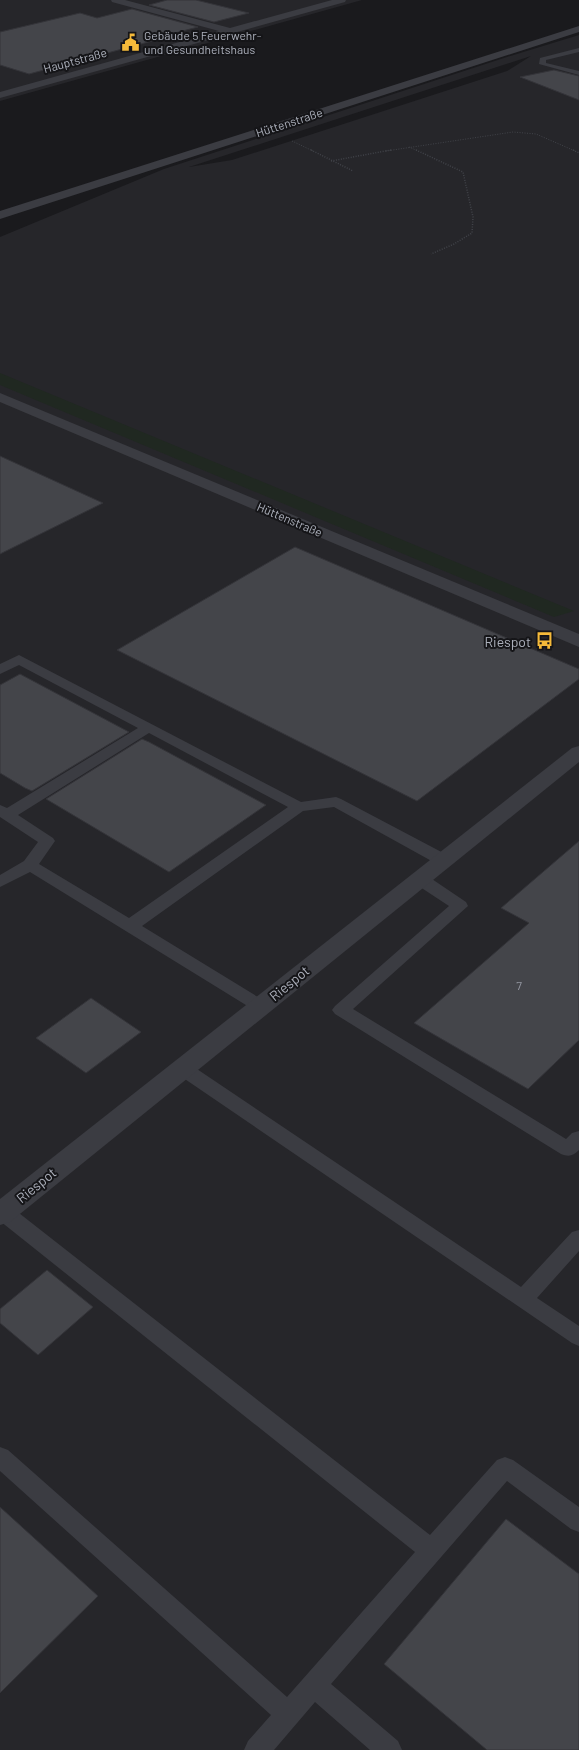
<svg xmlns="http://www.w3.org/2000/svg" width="579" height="1750" font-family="Barlow,sans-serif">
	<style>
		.built { fill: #26262a; fill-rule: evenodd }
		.green { fill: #202821 }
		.building { fill: #44454a; stroke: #343439 }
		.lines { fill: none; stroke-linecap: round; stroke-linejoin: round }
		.path-far1 { stroke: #414349; stroke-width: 1; stroke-dasharray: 1 1.5; stroke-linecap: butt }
		.path { stroke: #414349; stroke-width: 1.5; stroke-dasharray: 1 1.5; stroke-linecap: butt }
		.lane { fill: #3b3c42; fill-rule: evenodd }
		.street { fill: #3b3c42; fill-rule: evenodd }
		.labels { text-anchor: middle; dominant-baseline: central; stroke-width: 4; stroke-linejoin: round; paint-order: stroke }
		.far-poi-label { font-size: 12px; fill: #adb1bc; stroke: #151518; text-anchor: start }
		.far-street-label { font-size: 12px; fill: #adb1bc; stroke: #151518 }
		.number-label { font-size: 12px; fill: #9396a0 }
		.poi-label { font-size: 14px; fill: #adb1bc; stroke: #151518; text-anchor: end }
		.street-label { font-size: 14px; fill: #adb1bc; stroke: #151518 }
	</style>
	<rect width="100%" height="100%" fill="#1a1a1d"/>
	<g class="built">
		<polygon points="0,0 362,0 0,101"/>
		<path d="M579,35v1715h-579v-1513l164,-68 343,-112zM531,56l-24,15 -275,89 -43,7z"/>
	</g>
	<polygon class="green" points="0,373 574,611 554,617 0,385"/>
	<g class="building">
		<polygon points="167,0 196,0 249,13 214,22 149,5"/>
		<polygon points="132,9 198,27 163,36 167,37 29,74 0,65 0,32 80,13 97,18"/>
		<polygon points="554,70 579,76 579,100 520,77"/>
		<polygon points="0,456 103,503 0,554"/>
		<polygon points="295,547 579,669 579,679 417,801 117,650"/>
		<polygon points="20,674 129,732 32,791 25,788 0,773 0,685"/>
		<polygon points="142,739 149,742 266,805 169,872 46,799"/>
		<polygon points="579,841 579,1040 528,1089 414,1023 529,923 501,908"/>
		<polygon points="91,998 141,1032 86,1073 36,1038"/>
		<polygon points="47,1270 93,1307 38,1355 0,1323 0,1309"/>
		<polygon points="0,1507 98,1596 0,1693"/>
		<polygon points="506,1519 579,1574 579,1750 487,1750 384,1664"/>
	</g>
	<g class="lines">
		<g class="path-far1">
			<polyline points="292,141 313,151"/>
			<polyline points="409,147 418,151"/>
			<polyline points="386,151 513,132 536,134 575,151"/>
		</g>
		<g class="path">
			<polyline points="311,150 353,171"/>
			<polyline points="416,150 463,172 473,217 472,233 454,244 431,254"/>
			<polyline points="573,150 579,153"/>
			<polyline points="331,161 391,150"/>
		</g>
		<g class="lane">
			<polygon points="579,48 579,52 546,60 546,63 579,71 579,75 539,64 540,58"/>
			<path d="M19,655l282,147 35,-5 5,2 108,57 2,4 -2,4 -6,1 -6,-1 -103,-57 -31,4 -161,115 124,76 3,4 -3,4 -6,2 -6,-2 -224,-138 -30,15v-12l24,-14 14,-19 -38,-25v-12l7,3 131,-80 -119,-63 -19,9v-10zM149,733l139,74 -159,111 -90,-54 16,-23 -2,-3 -35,-23z"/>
			<path d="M420,874l6,1 40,27 2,4 -115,103 213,130 6,-6 7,-2v19c-6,6 -10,7 -18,4l-226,-140 -3,-4 3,-4 114,-100 -35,-23 -2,-4 2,-4z"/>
			<polygon points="182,1061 188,1063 521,1287 572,1232 579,1230 579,1251 537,1298 579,1326 579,1346 572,1343 176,1073 173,1068 176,1063"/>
			<polygon points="3,1204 10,1206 430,1535 497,1460 505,1457 513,1460 579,1507 579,1532 571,1529 507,1481 331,1684 398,1741 402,1750 370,1750 315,1702 274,1750 244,1750 248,1741 271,1715 0,1471 0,1447 8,1450 287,1697 415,1552 0,1221 0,1205"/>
		</g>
		<g class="street">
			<polygon points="111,0 125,0 230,28 332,0 346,0 345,2 0,98 0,92 219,31 112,2"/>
			<polygon points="579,26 579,32 0,219 0,211"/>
			<polygon points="0,393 579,634 579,647 0,402"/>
			<polygon points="579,746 579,762 10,1222 0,1225 0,1199 572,748"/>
		</g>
	</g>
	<defs>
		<symbol id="civic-bare" viewBox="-9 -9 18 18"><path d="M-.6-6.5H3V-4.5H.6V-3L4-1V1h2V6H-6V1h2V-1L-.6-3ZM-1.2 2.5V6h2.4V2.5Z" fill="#f5ba3a" stroke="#151518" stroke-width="2.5" paint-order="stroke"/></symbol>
		<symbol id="bus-bare" viewBox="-9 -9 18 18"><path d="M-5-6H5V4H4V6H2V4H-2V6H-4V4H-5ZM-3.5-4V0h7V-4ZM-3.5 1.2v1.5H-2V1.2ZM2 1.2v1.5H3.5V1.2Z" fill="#f5ba3a" stroke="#151518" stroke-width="2.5" paint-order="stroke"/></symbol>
	</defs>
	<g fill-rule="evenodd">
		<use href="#civic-bare" x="118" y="30" width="25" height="25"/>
		<use href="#bus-bare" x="532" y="628" width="25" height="25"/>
	</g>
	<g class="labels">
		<g class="far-poi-label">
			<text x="144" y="35">Gebäude 5 Feuerwehr-<tspan x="144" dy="14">und Gesundheitshaus</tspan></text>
		</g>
		<g class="far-street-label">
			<text transform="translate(75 60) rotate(-15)">Hauptstraße</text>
			<text transform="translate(289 122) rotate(-18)">Hüttenstraße</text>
			<text transform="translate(290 519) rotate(23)">Hüttenstraße</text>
		</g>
		<g class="number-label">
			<text x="519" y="985">7</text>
		</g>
		<g class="poi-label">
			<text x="531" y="641">Riespot</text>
		</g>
		<g class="street-label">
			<text transform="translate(289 983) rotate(-39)">Riespot</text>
			<text transform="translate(36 1185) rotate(-39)">Riespot</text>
		</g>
	</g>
</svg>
